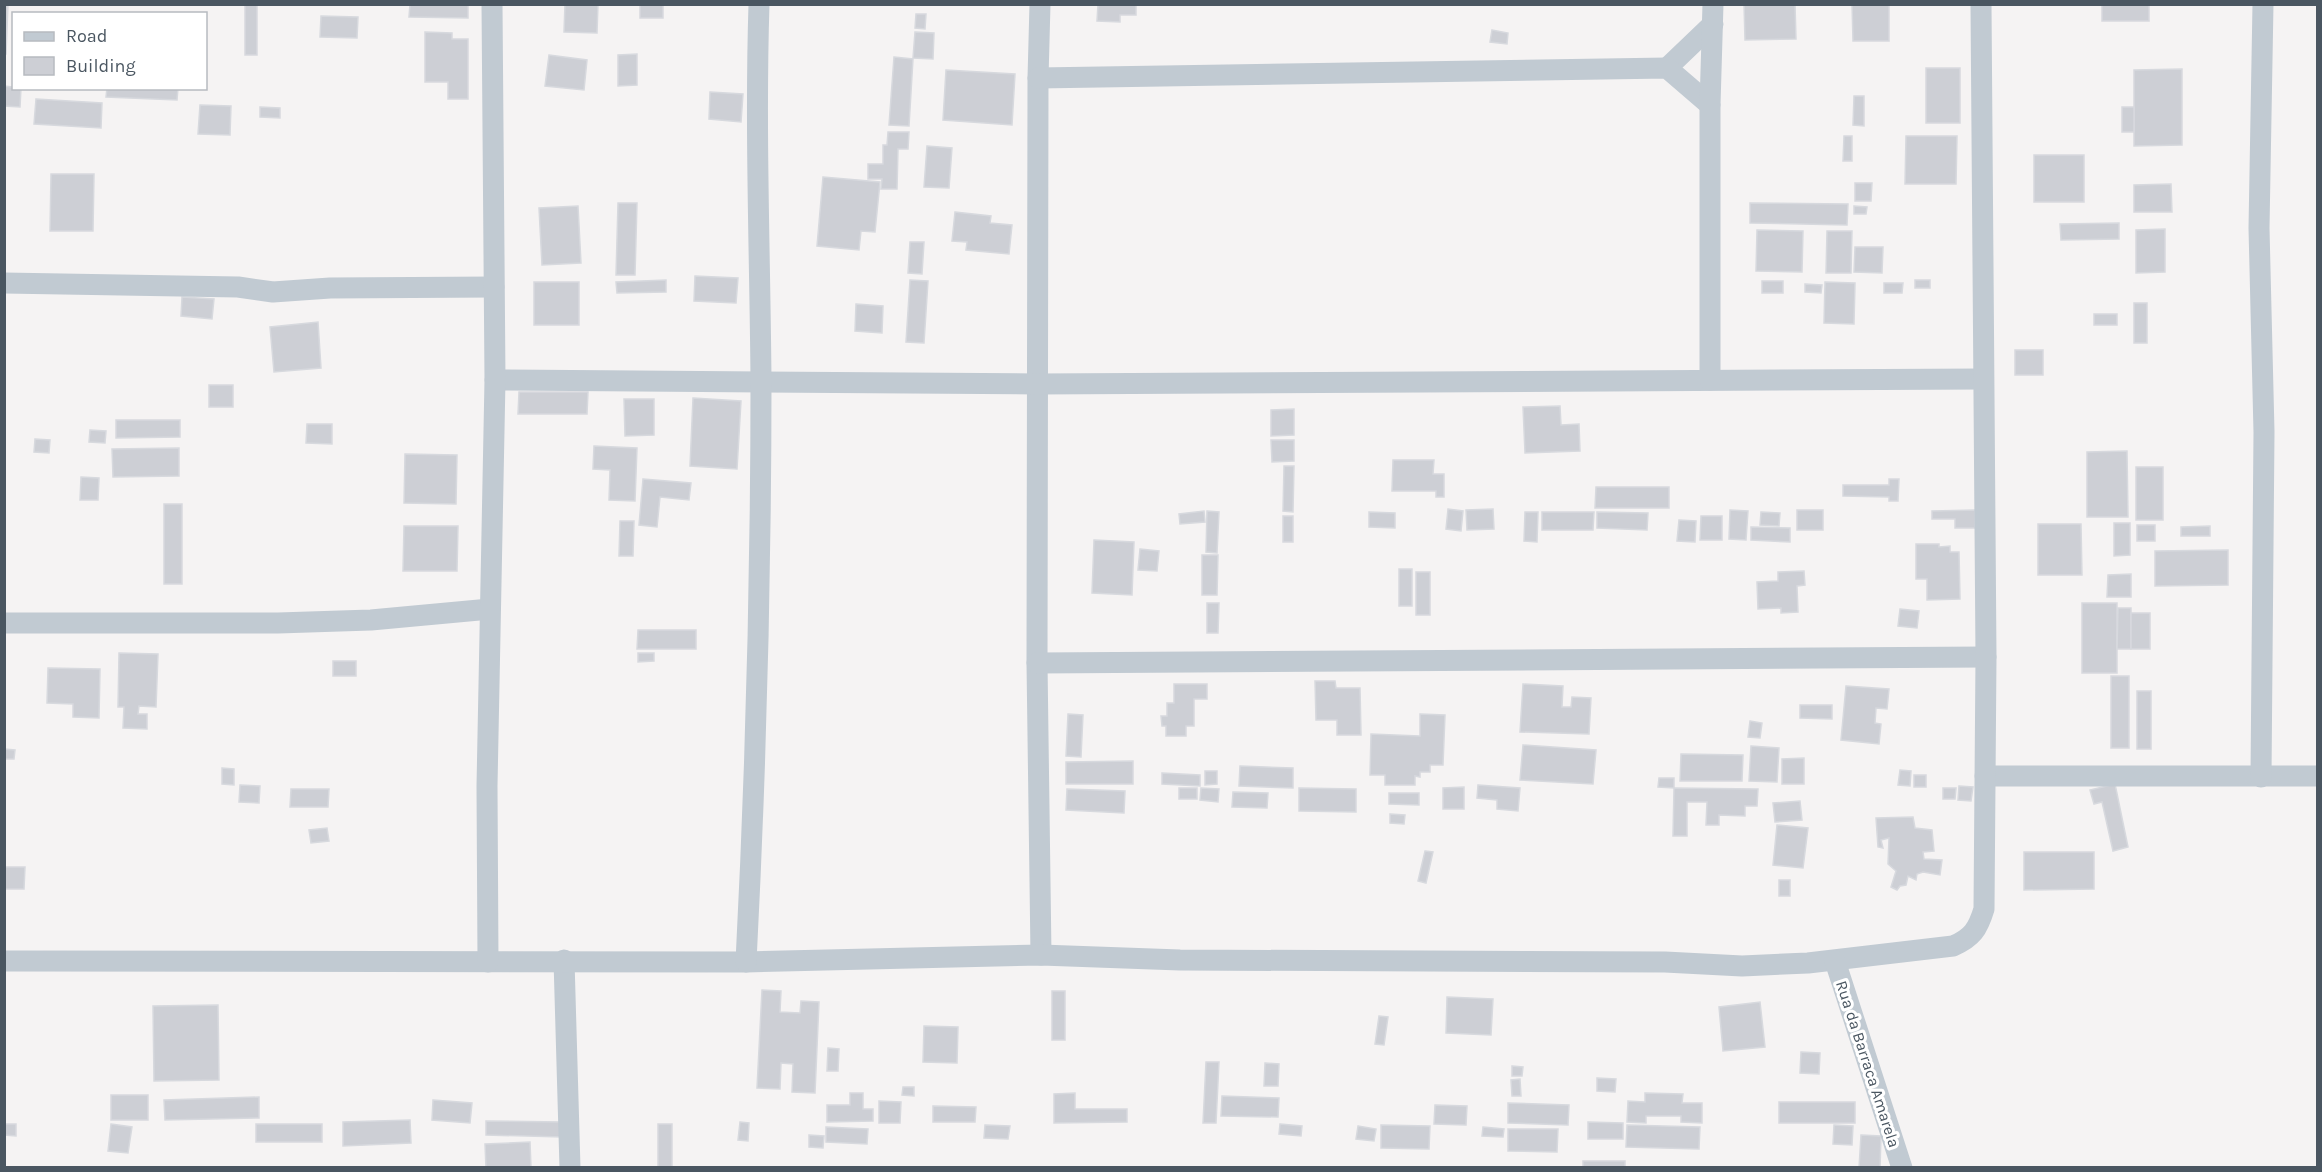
<svg xmlns="http://www.w3.org/2000/svg" width="2322" height="1172" font-family="Karla,sans-serif">
	<style>
		.building { fill: #cdcfd5; stroke: #d7d9de; stroke-width: 1.5 }
		.lines { fill: none; stroke-linecap: round; stroke-linejoin: round }
		.minor { stroke: #c1cad2; stroke-width: 21 }
		.labels { text-anchor: middle; dominant-baseline: central; stroke-width: 6; stroke-linejoin: round; paint-order: stroke }
		.street-label { font-size: 16px; fill: #4a5661; stroke: #fff }
	</style>
	<rect width="100%" height="100%" fill="#f5f3f3"/>
	<g class="building">
		<polygon points="4,4 8,4 6,54 4,54"/>
		<rect x="245" y="4" width="12" height="51"/>
		<polygon points="410,4 468,4 468,18 409,17"/>
		<polygon points="565,4 598,4 597,33 564,32"/>
		<rect x="640" y="4" width="23" height="14"/>
		<polygon points="1098,4 1136,4 1136,15 1120,15 1120,22 1097,21"/>
		<polygon points="1744,4 1795,4 1796,39 1745,40"/>
		<polygon points="1852,4 1889,4 1889,41 1853,41"/>
		<rect x="2102" y="4" width="47" height="17"/>
		<polygon points="916,14 926,14 925,29 915,28"/>
		<polygon points="321,16 358,17 357,38 320,37"/>
		<polygon points="1492,30 1508,33 1507,44 1490,42"/>
		<polygon points="425,32 452,33 452,39 468,39 468,99 448,99 448,82 425,82"/>
		<polygon points="915,32 934,33 933,59 913,58"/>
		<polygon points="637,54 637,85 618,86 618,55"/>
		<polygon points="549,55 587,60 584,90 545,86"/>
		<polygon points="894,57 913,59 909,126 889,125"/>
		<rect x="1926" y="68" width="34" height="55"/>
		<polygon points="2182,69 2182,145 2134,146 2134,70"/>
		<polygon points="946,70 1015,74 1012,125 943,120"/>
		<polygon points="4,86 21,88 20,107 4,106"/>
		<polygon points="107,88 178,88 177,100 106,97"/>
		<polygon points="710,92 743,94 741,122 709,119"/>
		<polygon points="1854,96 1864,96 1864,126 1853,125"/>
		<polygon points="36,99 102,103 101,128 34,124"/>
		<polygon points="200,105 231,106 230,135 198,134"/>
		<polygon points="260,107 280,108 280,118 260,117"/>
		<rect x="2122" y="107" width="12" height="25"/>
		<polygon points="888,132 909,132 908,149 898,149 897,189 881,189 882,179 868,179 868,164 883,164 883,145 887,145"/>
		<polygon points="1844,136 1852,136 1852,161 1843,161"/>
		<polygon points="1906,136 1957,136 1956,184 1905,184"/>
		<polygon points="927,146 952,148 949,188 924,187"/>
		<rect x="2034" y="155" width="50" height="47"/>
		<polygon points="51,174 94,174 93,231 50,231"/>
		<polygon points="823,177 880,182 875,232 861,231 859,250 817,246"/>
		<polygon points="1855,183 1872,183 1871,201 1855,201"/>
		<polygon points="2171,184 2172,212 2134,212 2134,185"/>
		<polygon points="618,203 637,203 635,275 616,275"/>
		<polygon points="1750,203 1848,204 1847,225 1750,223"/>
		<polygon points="578,206 581,263 542,265 539,208"/>
		<polygon points="1854,206 1867,207 1866,214 1854,214"/>
		<polygon points="955,212 991,216 990,223 1012,225 1009,254 966,250 967,242 952,241"/>
		<polygon points="2119,223 2119,239 2061,240 2060,224"/>
		<polygon points="2165,229 2165,272 2136,273 2136,230"/>
		<polygon points="1757,230 1803,231 1802,272 1756,271"/>
		<polygon points="1827,231 1852,231 1851,273 1826,273"/>
		<polygon points="910,242 924,242 922,274 908,273"/>
		<polygon points="1855,247 1883,247 1882,273 1854,272"/>
		<polygon points="695,276 738,278 736,303 694,301"/>
		<polygon points="666,280 666,292 617,293 616,282"/>
		<polygon points="910,280 928,281 924,343 906,342"/>
		<rect x="1915" y="280" width="15" height="8"/>
		<rect x="1762" y="281" width="21" height="12"/>
		<rect x="534" y="282" width="45" height="43"/>
		<polygon points="1825,282 1855,283 1854,324 1824,323"/>
		<polygon points="1884,283 1903,283 1902,293 1884,293"/>
		<polygon points="1805,284 1822,285 1821,293 1805,292"/>
		<polygon points="182,297 214,299 212,319 181,316"/>
		<rect x="2134" y="303" width="13" height="40"/>
		<polygon points="856,304 883,306 882,333 855,331"/>
		<rect x="2094" y="314" width="23" height="11"/>
		<polygon points="318,322 321,368 274,372 270,327"/>
		<rect x="2015" y="350" width="28" height="25"/>
		<rect x="209" y="385" width="24" height="22"/>
		<polygon points="519,392 588,392 587,414 518,414"/>
		<polygon points="693,398 741,401 737,469 690,466"/>
		<polygon points="624,399 654,399 654,435 625,436"/>
		<polygon points="1560,406 1561,425 1579,424 1580,451 1525,453 1523,407"/>
		<polygon points="1294,409 1294,435 1271,436 1271,410"/>
		<polygon points="116,420 180,420 180,437 116,438"/>
		<polygon points="307,424 332,424 332,444 306,443"/>
		<polygon points="90,430 106,431 105,443 89,442"/>
		<polygon points="35,439 50,440 49,453 34,452"/>
		<polygon points="1271,440 1294,440 1294,461 1272,462"/>
		<polygon points="594,446 637,448 635,501 609,500 610,470 593,469"/>
		<polygon points="179,448 179,476 113,477 112,449"/>
		<polygon points="2127,451 2128,517 2087,517 2087,452"/>
		<polygon points="405,454 457,455 456,504 404,503"/>
		<polygon points="1393,460 1434,460 1433,474 1444,474 1444,497 1436,497 1436,491 1392,491"/>
		<polygon points="1284,466 1294,466 1293,512 1283,511"/>
		<rect x="2136" y="467" width="27" height="53"/>
		<polygon points="81,477 99,478 98,500 80,500"/>
		<polygon points="643,479 691,483 689,500 660,497 657,527 639,525"/>
		<polygon points="1889,479 1899,479 1898,501 1889,501 1889,497 1843,496 1843,485 1889,485"/>
		<polygon points="1596,487 1669,487 1669,508 1595,508"/>
		<rect x="164" y="504" width="18" height="80"/>
		<polygon points="1448,509 1463,511 1461,531 1446,529"/>
		<polygon points="1493,509 1494,529 1467,530 1466,510"/>
		<polygon points="1730,510 1748,511 1746,540 1729,539"/>
		<rect x="1797" y="510" width="26" height="20"/>
		<polygon points="1975,510 1975,528 1955,528 1955,519 1932,519 1932,511"/>
		<polygon points="1204,511 1205,522 1180,524 1179,514"/>
		<polygon points="1207,511 1219,512 1217,553 1206,552"/>
		<polygon points="1369,512 1395,513 1395,528 1369,527"/>
		<polygon points="1525,512 1538,512 1537,542 1524,541"/>
		<polygon points="1542,512 1594,512 1593,530 1542,530"/>
		<polygon points="1597,512 1648,513 1647,530 1597,528"/>
		<polygon points="1761,512 1780,513 1779,526 1760,525"/>
		<rect x="1283" y="516" width="10" height="26"/>
		<polygon points="1701,516 1722,516 1722,540 1700,540"/>
		<polygon points="1679,520 1696,521 1695,542 1677,541"/>
		<polygon points="620,521 634,521 633,556 619,556"/>
		<polygon points="2114,523 2130,523 2130,555 2114,556"/>
		<polygon points="2038,524 2081,524 2082,575 2038,575"/>
		<rect x="2137" y="525" width="18" height="16"/>
		<polygon points="404,526 458,526 457,571 403,571"/>
		<polygon points="2210,526 2210,536 2181,536 2181,527"/>
		<polygon points="1751,527 1790,528 1790,542 1751,540"/>
		<polygon points="1094,540 1134,542 1132,595 1092,593"/>
		<polygon points="1916,544 1939,544 1939,547 1950,546 1950,552 1959,552 1960,599 1927,600 1927,579 1916,579"/>
		<polygon points="1140,549 1159,551 1157,571 1138,570"/>
		<polygon points="2228,550 2228,585 2155,586 2155,551"/>
		<polygon points="1202,555 1218,555 1217,595 1202,595"/>
		<rect x="1399" y="569" width="13" height="37"/>
		<polygon points="1804,571 1805,585 1797,586 1798,612 1781,613 1781,608 1758,609 1757,582 1778,581 1778,572"/>
		<rect x="1416" y="572" width="14" height="43"/>
		<polygon points="2131,574 2131,597 2107,597 2108,575"/>
		<polygon points="1207,603 1219,603 1218,633 1207,633"/>
		<rect x="2082" y="603" width="35" height="70"/>
		<polygon points="2118,608 2131,608 2131,649 2117,649"/>
		<polygon points="1900,609 1919,611 1917,628 1898,626"/>
		<rect x="2131" y="613" width="19" height="36"/>
		<polygon points="638,630 696,630 696,649 637,649"/>
		<polygon points="119,653 158,654 156,707 139,706 138,714 147,714 147,729 123,728 124,707 118,707"/>
		<polygon points="638,653 654,653 654,661 638,662"/>
		<rect x="333" y="661" width="23" height="15"/>
		<polygon points="48,668 100,669 99,718 73,717 73,704 47,703"/>
		<rect x="2111" y="676" width="18" height="72"/>
		<polygon points="1315,681 1335,681 1336,688 1360,688 1361,735 1337,735 1337,720 1316,720"/>
		<polygon points="1174,684 1207,684 1207,699 1194,699 1194,726 1186,726 1186,736 1166,736 1166,726 1162,726 1161,716 1167,716 1167,703 1174,703"/>
		<polygon points="1523,684 1563,686 1562,707 1571,707 1572,697 1591,698 1589,734 1520,732"/>
		<polygon points="1846,686 1889,689 1887,709 1876,708 1875,723 1881,724 1879,744 1841,740"/>
		<rect x="2137" y="691" width="14" height="58"/>
		<polygon points="1800,705 1832,705 1832,719 1800,718"/>
		<polygon points="1068,714 1083,715 1081,757 1066,756"/>
		<polygon points="1420,714 1445,715 1443,765 1430,765 1430,772 1420,772 1420,777 1415,776 1415,785 1385,785 1385,775 1370,775 1371,734 1420,736"/>
		<polygon points="1750,721 1762,723 1760,738 1748,737"/>
		<polygon points="1523,745 1596,750 1593,784 1520,780"/>
		<polygon points="1751,746 1779,748 1777,782 1749,781"/>
		<polygon points="4,749 15,750 14,759 4,759"/>
		<polygon points="1681,754 1743,755 1742,781 1680,781"/>
		<polygon points="1804,758 1804,784 1782,784 1782,759"/>
		<polygon points="1133,761 1133,784 1066,784 1066,762"/>
		<polygon points="1240,766 1293,768 1293,788 1239,786"/>
		<polygon points="222,768 234,769 234,785 222,784"/>
		<polygon points="1900,770 1911,771 1910,786 1898,785"/>
		<polygon points="1205,771 1217,771 1217,784 1205,785"/>
		<polygon points="1162,773 1200,775 1200,786 1162,784"/>
		<rect x="1914" y="775" width="12" height="12"/>
		<polygon points="1659,778 1674,778 1674,788 1658,787"/>
		<polygon points="2115,784 2128,847 2113,851 2102,802 2094,804 2090,790"/>
		<polygon points="240,785 260,786 259,803 239,802"/>
		<polygon points="1478,785 1520,788 1518,811 1497,809 1497,800 1477,798"/>
		<polygon points="1959,786 1973,787 1971,801 1958,800"/>
		<polygon points="1464,787 1464,809 1443,809 1443,788"/>
		<rect x="1179" y="788" width="18" height="11"/>
		<polygon points="1201,788 1219,789 1218,802 1200,800"/>
		<polygon points="1299,788 1356,789 1356,812 1299,811"/>
		<polygon points="1674,788 1758,789 1757,806 1745,806 1745,816 1719,815 1719,825 1706,825 1707,802 1687,802 1687,836 1673,836"/>
		<polygon points="1943,788 1956,788 1955,799 1943,799"/>
		<polygon points="291,789 329,789 328,807 290,807"/>
		<polygon points="1067,789 1125,791 1124,813 1066,810"/>
		<polygon points="1233,792 1268,793 1267,808 1232,807"/>
		<polygon points="1389,793 1419,793 1419,805 1389,804"/>
		<polygon points="1800,801 1802,820 1775,822 1773,803"/>
		<polygon points="1390,814 1405,815 1404,824 1390,823"/>
		<polygon points="1913,817 1915,828 1932,830 1934,851 1923,852 1924,859 1942,860 1940,875 1923,872 1917,874 1916,880 1908,876 1906,885 1900,886 1897,890 1891,887 1896,871 1888,864 1889,838 1881,840 1883,848 1878,847 1876,818"/>
		<polygon points="1777,825 1808,828 1803,868 1773,865"/>
		<polygon points="327,828 329,841 311,843 309,830"/>
		<polygon points="1425,851 1433,852 1426,883 1418,881"/>
		<polygon points="2024,852 2094,852 2094,889 2024,890"/>
		<polygon points="4,867 25,867 24,889 4,889"/>
		<rect x="1779" y="880" width="11" height="16"/>
		<polygon points="762,990 781,991 780,1012 800,1013 801,1001 819,1002 815,1093 792,1092 793,1064 781,1063 780,1089 757,1088"/>
		<rect x="1052" y="991" width="13" height="49"/>
		<polygon points="1447,997 1493,999 1491,1035 1446,1033"/>
		<polygon points="1760,1002 1765,1047 1723,1051 1719,1007"/>
		<polygon points="218,1005 219,1080 154,1081 153,1006"/>
		<polygon points="1379,1016 1388,1017 1384,1045 1375,1044"/>
		<polygon points="924,1026 958,1027 957,1063 923,1062"/>
		<polygon points="828,1048 839,1049 838,1071 827,1071"/>
		<polygon points="1801,1052 1820,1053 1819,1074 1800,1073"/>
		<polygon points="1206,1062 1219,1062 1216,1123 1203,1123"/>
		<polygon points="1265,1063 1279,1064 1278,1086 1264,1086"/>
		<polygon points="1512,1066 1523,1067 1522,1076 1512,1076"/>
		<polygon points="1597,1078 1616,1079 1615,1092 1597,1091"/>
		<polygon points="1520,1079 1521,1096 1512,1096 1511,1080"/>
		<polygon points="903,1087 914,1087 914,1096 902,1095"/>
		<polygon points="850,1093 863,1093 863,1109 873,1109 873,1121 827,1122 827,1105 850,1105"/>
		<polygon points="1075,1093 1075,1109 1127,1109 1127,1122 1054,1123 1054,1094"/>
		<polygon points="1645,1093 1683,1094 1682,1103 1702,1103 1702,1123 1681,1122 1681,1116 1646,1116 1646,1123 1627,1122 1628,1101 1645,1102"/>
		<rect x="111" y="1095" width="37" height="25"/>
		<polygon points="1222,1096 1279,1098 1278,1117 1221,1116"/>
		<polygon points="259,1097 259,1118 165,1120 164,1100"/>
		<polygon points="433,1100 472,1103 470,1123 432,1120"/>
		<polygon points="879,1101 901,1102 900,1123 879,1123"/>
		<rect x="1779" y="1102" width="76" height="21"/>
		<polygon points="1508,1103 1569,1105 1568,1125 1508,1123"/>
		<polygon points="1435,1105 1467,1106 1466,1125 1434,1124"/>
		<polygon points="933,1106 976,1107 975,1122 933,1122"/>
		<polygon points="410,1120 411,1143 343,1146 343,1122"/>
		<polygon points="486,1121 562,1122 562,1137 486,1135"/>
		<polygon points="740,1122 749,1123 748,1141 738,1140"/>
		<polygon points="1588,1122 1623,1123 1623,1139 1588,1139"/>
		<polygon points="4,1124 16,1124 16,1136 4,1135"/>
		<polygon points="111,1124 132,1127 128,1153 108,1151"/>
		<rect x="256" y="1124" width="66" height="18"/>
		<rect x="658" y="1124" width="14" height="44"/>
		<polygon points="1280,1124 1302,1126 1301,1136 1279,1134"/>
		<polygon points="985,1125 1010,1126 1008,1139 984,1138"/>
		<polygon points="1381,1125 1430,1126 1429,1149 1381,1148"/>
		<polygon points="1627,1125 1700,1127 1699,1149 1626,1147"/>
		<polygon points="1834,1125 1853,1126 1852,1145 1833,1144"/>
		<polygon points="1358,1126 1376,1129 1374,1141 1356,1139"/>
		<polygon points="826,1127 868,1129 867,1144 826,1142"/>
		<polygon points="1483,1127 1504,1129 1503,1137 1482,1136"/>
		<polygon points="1508,1129 1558,1129 1557,1152 1508,1151"/>
		<polygon points="809,1135 824,1136 823,1148 809,1147"/>
		<polygon points="1861,1135 1881,1136 1880,1168 1859,1168"/>
		<polygon points="530,1142 531,1168 486,1168 485,1144"/>
		<rect x="1583" y="1161" width="42" height="7"/>
	</g>
	<g class="lines">
		<g class="minor">
			<polyline points="1040,4 1038,78 1037,663 1041,955"/>
			<polyline points="1667,68 1713,24"/>
			<polyline points="1038,78 1667,68 1710,105"/>
			<polyline points="4,283 238,287 273,292 330,288 494,287"/>
			<polyline points="495,380 1037,384 1983,379"/>
			<polyline points="1710,380 1710,105 1713,4"/>
			<polyline points="4,623 278,623 371,620 490,609"/>
			<polyline points="1037,663 1986,657"/>
			<polyline points="1985,776 2318,776"/>
			<polyline points="2261,777 2264,432 2259,228 2263,4"/>
			<polyline points="564,960 570,1168"/>
			<path d="M4,961l742,1 295,-7 139,5 485,2 77,4 66,-3 145,-17c19,-8 25,-17 31,-37l2,-252 -5,-653"/>
			<polyline points="1835,961 1902,1168"/>
			<polyline points="488,962 487,786 495,380 492,4"/>
			<path d="M746,962c10,-194 15,-388 15,-582 -1,-125 -6,-251 -2,-376"/>
		</g>
	</g>
	<g class="labels">
		<g class="street-label">
			<text transform="translate(1868 1064) rotate(72)">Rua da Barraca Amarela</text>
		</g>
	</g>
	<rect width="2322" height="1172" fill="none" stroke="#4a5661" stroke-width="12"/>
	<rect x="12" y="12" width="195" height="78" fill="#ffffff" stroke="#b7bbc0" stroke-width="1.5"/>
	<rect x="24" y="32" width="30" height="9" fill="#c1cad2" stroke="#b7bbc0" stroke-width="1.5"/>
	<text x="66" y="42" font-size="18" fill="#4a5661">Road</text>
	<rect x="24" y="57" width="30" height="18" fill="#cdcfd5" stroke="#b7bbc0" stroke-width="1.5"/>
	<text x="66" y="72" font-size="18" fill="#4a5661">Building</text>
</svg>
